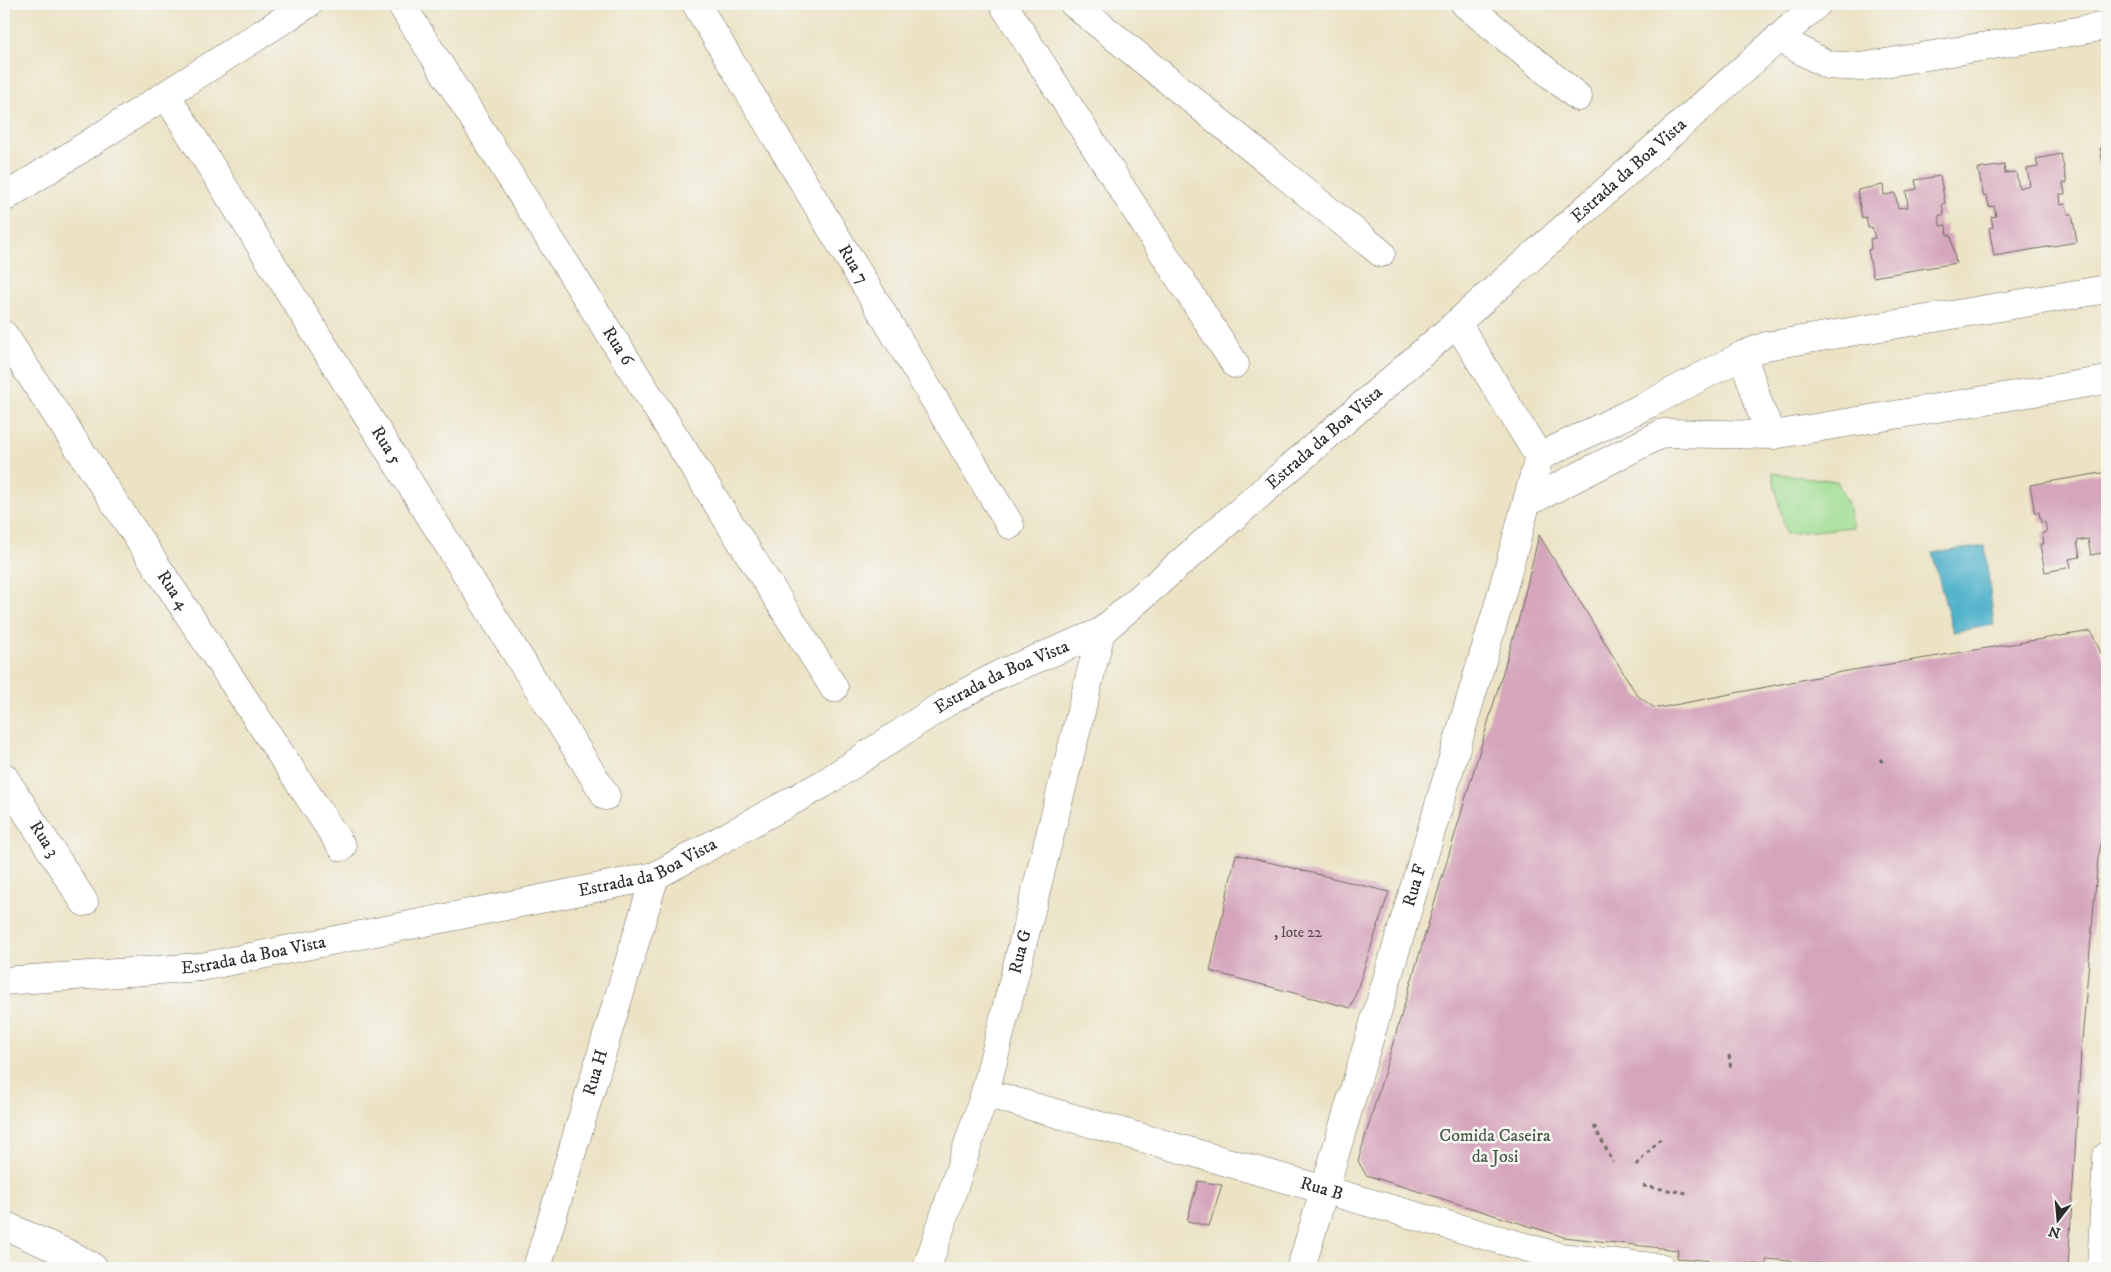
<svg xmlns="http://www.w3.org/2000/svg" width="2111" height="1272" font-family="'IM FELL DW Pica',serif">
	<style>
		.green { fill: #a0dd92; stroke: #66845e }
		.water { fill: #4aafc9; stroke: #3a6d7a }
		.building { fill: #d5a5bb }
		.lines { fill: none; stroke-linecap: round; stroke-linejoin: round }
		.minor-casing { stroke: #6f6b61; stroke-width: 29 }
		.path { stroke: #6f6b61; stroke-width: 3; stroke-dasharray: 4 4; stroke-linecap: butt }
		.minor { stroke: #fff; stroke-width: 28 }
		.labels { text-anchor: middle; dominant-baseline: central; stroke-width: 5; stroke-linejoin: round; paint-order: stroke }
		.number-label { font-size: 15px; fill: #564a4f }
		.street-label { font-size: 18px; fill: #2b2b2b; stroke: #f6f6f2 }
		.park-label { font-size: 18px; fill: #485845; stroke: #f6f6f2 }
	</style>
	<rect width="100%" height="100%" fill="#f6f6f2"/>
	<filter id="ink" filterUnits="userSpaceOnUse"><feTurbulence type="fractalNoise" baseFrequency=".02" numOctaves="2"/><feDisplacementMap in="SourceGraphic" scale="10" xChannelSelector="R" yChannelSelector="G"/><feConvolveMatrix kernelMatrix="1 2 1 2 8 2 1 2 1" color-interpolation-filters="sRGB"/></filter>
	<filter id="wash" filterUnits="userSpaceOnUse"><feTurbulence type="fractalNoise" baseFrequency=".0096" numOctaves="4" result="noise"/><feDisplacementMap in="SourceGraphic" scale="20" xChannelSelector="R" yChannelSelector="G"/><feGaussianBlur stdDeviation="1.12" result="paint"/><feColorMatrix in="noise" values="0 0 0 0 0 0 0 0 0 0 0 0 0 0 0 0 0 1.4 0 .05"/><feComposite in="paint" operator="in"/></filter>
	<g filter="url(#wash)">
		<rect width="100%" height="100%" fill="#ece3c5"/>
		<polygon class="green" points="1772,473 1837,481 1848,504 1853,527 1786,534"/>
		<polygon class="water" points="1985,546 1994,625 1953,632 1932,553"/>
		<g id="blocks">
			<g class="building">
				<polygon points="2107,147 2107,175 2105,176 2100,148"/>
				<polygon points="2061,154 2067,183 2063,183 2065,194 2060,194 2061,205 2066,204 2068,214 2072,214 2077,242 1994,256 1989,228 1993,227 1991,217 1996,216 1994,206 1989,207 1987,196 1984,197 1978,169 2004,165 2005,173 2016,172 2019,188 2030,185 2027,169 2038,167 2036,159"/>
				<polygon points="1940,176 1945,203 1942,204 1944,215 1939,215 1940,226 1946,225 1947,235 1951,235 1956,263 1873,277 1868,250 1871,249 1870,239 1875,238 1872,227 1868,228 1866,217 1862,218 1857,190 1883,185 1884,195 1895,193 1898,208 1908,207 1906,191 1917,189 1915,180"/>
				<polygon points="2107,472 2107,561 2103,562 2102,553 2091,555 2088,539 2077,541 2080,557 2069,559 2071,567 2045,572 2040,544 2044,544 2042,533 2047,532 2045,522 2041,523 2039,512 2035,513 2030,485"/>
				<polygon points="1539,535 1637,695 1653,707 1659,708 1847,671 2091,631 2107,666 2107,819 2098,858 2081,1052 2068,1268 1865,1268 1767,1259 1766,1265 1677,1258 1678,1250 1564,1237 1366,1175 1358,1161 1519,618"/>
				<polygon points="1236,854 1389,892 1351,1008 1210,971"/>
				<polygon points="1198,1181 1222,1185 1209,1226 1187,1221"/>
			</g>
		</g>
	</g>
	<g filter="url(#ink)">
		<use href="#blocks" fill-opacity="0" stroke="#6f6b61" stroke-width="1"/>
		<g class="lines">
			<defs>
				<g id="minor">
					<path id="s1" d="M401,4l433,684"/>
					<path id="s2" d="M696,4l314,521"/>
					<polyline points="1003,4 1235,364"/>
					<polyline points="1074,4 1381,253"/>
					<polyline points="1465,4 1578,97"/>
					<polyline points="1778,38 1828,65 1861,67 2107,26"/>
					<path id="s3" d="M166,95l440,701"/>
					<polyline points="4,198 308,4"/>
					<path id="s4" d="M4,335l338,512"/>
					<polyline points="1743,355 1761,411 1773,435"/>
					<polyline points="1539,457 1651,403 1743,355 1766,346 2107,289"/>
					<polyline points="1528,502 1663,433 1773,435 2107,380"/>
					<path id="s5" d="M4,777l80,125"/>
					<path id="s6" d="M4,981l197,-14 454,-91 168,-92 123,-81 54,-29 101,-42 356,-309 360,-319"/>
					<path id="s7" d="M985,1093l575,164 102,11"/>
					<polyline points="4,1225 77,1258 94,1268"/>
					<path id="s8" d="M537,1268l118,-392"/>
					<path id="s9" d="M927,1268l58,-175 116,-461"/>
					<path id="s10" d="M1301,1268l196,-658 42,-153 -82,-134"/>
					<polyline points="2101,1268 2107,1156"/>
				</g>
			</defs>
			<use href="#minor" class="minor-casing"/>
			<g class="path">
				<polyline points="1880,759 1883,763"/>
				<polyline points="1729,1055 1731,1070"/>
				<polyline points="1594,1126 1613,1162"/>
				<polyline points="1636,1165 1663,1136"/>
				<polyline points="1643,1186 1687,1193"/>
			</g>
			<use href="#minor" class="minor"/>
		</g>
	</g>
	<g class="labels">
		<g class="number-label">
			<text x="1298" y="932">, lote 22</text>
		</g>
		<g class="street-label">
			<text stroke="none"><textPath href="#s6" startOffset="1871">Estrada da Boa Vista</textPath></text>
			<text stroke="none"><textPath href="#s2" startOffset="304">Rua 7</textPath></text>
			<text stroke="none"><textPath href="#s1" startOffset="405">Rua 6</textPath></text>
			<text stroke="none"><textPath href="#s6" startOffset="1466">Estrada da Boa Vista</textPath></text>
			<text stroke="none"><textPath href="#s3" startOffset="414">Rua 5</textPath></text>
			<text stroke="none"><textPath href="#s4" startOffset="306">Rua 4</textPath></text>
			<text stroke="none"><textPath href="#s6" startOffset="1061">Estrada da Boa Vista</textPath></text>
			<text stroke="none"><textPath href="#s5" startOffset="74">Rua 3</textPath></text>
			<text stroke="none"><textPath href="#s6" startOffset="656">Estrada da Boa Vista</textPath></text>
			<text stroke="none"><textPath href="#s10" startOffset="399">Rua F</textPath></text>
			<text stroke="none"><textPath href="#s9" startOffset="330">Rua G</textPath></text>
			<text stroke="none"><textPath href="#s6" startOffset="251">Estrada da Boa Vista</textPath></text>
			<text stroke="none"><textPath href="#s8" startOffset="204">Rua H</textPath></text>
			<text stroke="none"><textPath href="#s7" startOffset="350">Rua B</textPath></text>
		</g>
		<g class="park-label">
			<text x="1495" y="1136">Comida Caseira<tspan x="1495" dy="21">da Josi</tspan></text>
		</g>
	</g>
	<rect width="2111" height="1272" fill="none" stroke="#f6f6f2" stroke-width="20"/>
	<g transform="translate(2058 1220) rotate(196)" stroke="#f6f6f2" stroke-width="4" paint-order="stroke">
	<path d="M0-4L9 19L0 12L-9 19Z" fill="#2b2b2b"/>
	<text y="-8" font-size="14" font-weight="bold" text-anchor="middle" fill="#2b2b2b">N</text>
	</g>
</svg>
